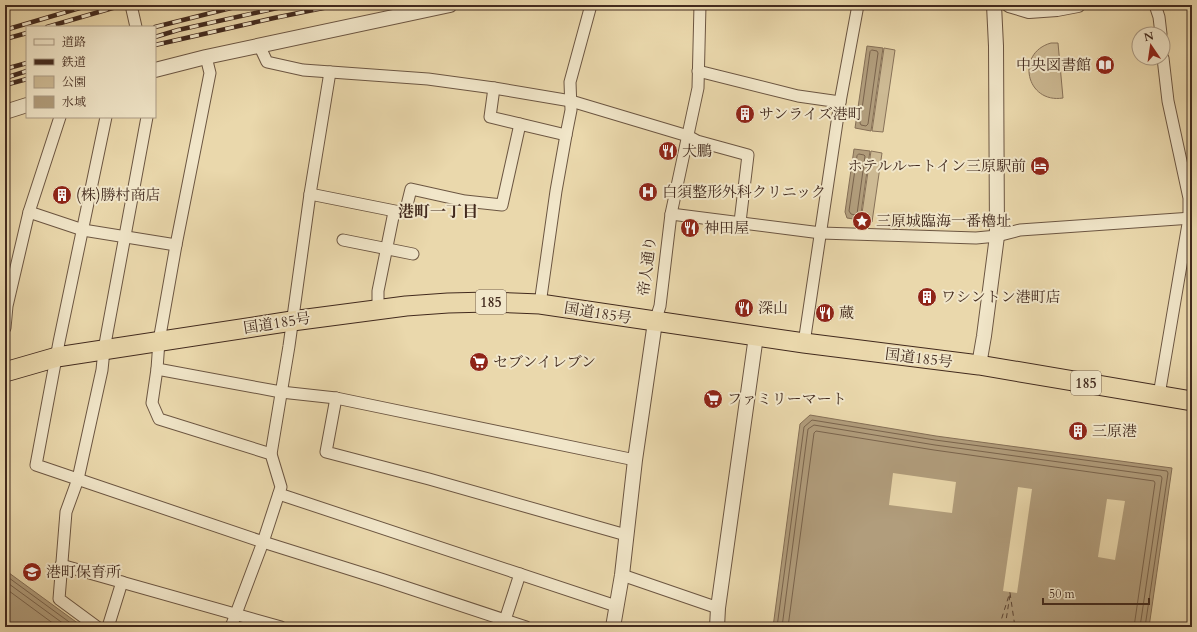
<svg xmlns="http://www.w3.org/2000/svg" width="1197" height="632" font-family="Cardo,'Noto Serif JP',serif">
	<style>
		.green { fill: #cdba94; stroke: #887259 }
		.water { fill: #b19d7c; stroke: #856f56 }
		.pier { fill: #ead8ac }
		.lines { fill: none; stroke-linecap: round; stroke-linejoin: round }
		.shore { stroke: #7a644d; stroke-width: 1 }
		.ferry { stroke: #5e4736; stroke-width: 1; stroke-dasharray: 5 4; stroke-linecap: butt }
		.minor-casing { stroke: #6c5642; stroke-width: 13 }
		.tertiary-casing { stroke: #6c5642; stroke-width: 16 }
		.trunk-casing { stroke: #422a1e; stroke-width: 21 }
		.minor { stroke: #f1e6c9; stroke-width: 11 }
		.tertiary { stroke: #f1e6c9; stroke-width: 14 }
		.trunk { stroke: #ead8ac; stroke-width: 19 }
		.rail-casing { stroke: #422a1e; stroke-width: 4.5 }
		.rail { stroke: #f1e6c9; stroke-width: 3; stroke-dasharray: 9; stroke-linecap: butt }
		.labels { text-anchor: middle; dominant-baseline: central; stroke-width: 4; stroke-linejoin: round; paint-order: stroke }
		.shield { fill: #f1e6c9; stroke: #766251; stroke-width: 1 }
		.shield-label { font-size: 14px; font-weight: bold; fill: #422a1e }
		.poi-label { font-size: 15px; fill: #422a1e; stroke: #f1e6c9; text-anchor: start }
		.street-label { font-size: 15px; fill: #422a1e; stroke: #f1e6c9 }
		.neighbourhood-label { font-size: 16px; font-weight: bold; fill: #422a1e; stroke: #f1e6c9 }
	</style>
	<rect width="100%" height="100%" fill="#ead8ac"/>
	<filter id="stains"><feTurbulence type="fractalNoise" baseFrequency=".005" numOctaves="4"/><feColorMatrix values="0 0 0 0 .2 0 0 0 0 .09 0 0 0 0 .02 0 0 0 .5 -.17"/></filter>
	<radialGradient id="worn" r=".72"><stop offset=".6" stop-color="#630" stop-opacity="0"/><stop offset="1" stop-color="#630" stop-opacity=".3"/></radialGradient>
	<g class="green">
		<path d="M1051,43h7l5,55c-37,6 -48,-45 -12,-55z"/>
		<polygon points="884,48 895,50 883,132 872,131"/>
		<polygon points="871,151 882,153 872,222 861,220"/>
	</g>
	<g class="water">
		<polygon points="867,46 883,48 871,131 855,128"/>
		<polygon points="854,149 870,151 860,220 847,218 845,212"/>
		<polygon points="810,415 936,436 1172,468 1149,627 773,627 800,424"/>
		<polygon points="5,570 83,627 5,627"/>
	</g>
	<g class="pier">
		<polygon points="893,473 956,482 952,513 889,505"/>
		<polygon points="1018,487 1032,489 1017,593 1003,591"/>
		<polygon points="1107,499 1125,501 1115,560 1098,557"/>
	</g>
	<g class="lines">
		<g class="shore">
			<polygon points="872,50 877,51 878,53 868,124 866,126 861,125 860,123 870,52"/>
			<polygon points="859,154 864,155 865,156 857,214 855,215 851,214 849,211 857,156"/>
			<polyline points="5,575 76,627"/>
			<polyline points="5,581 68,627"/>
			<polyline points="5,588 58,627"/>
			<polyline points="777,627 804,427 812,420 935,440 1167,471 1168,473 1145,627"/>
			<polyline points="782,627 808,429 814,425 935,445 1161,476 1162,478 1140,627"/>
			<polyline points="788,627 814,433 816,431 934,450 1154,481 1155,483 1134,627"/>
		</g>
		<g class="ferry">
			<polyline points="1010,593 1015,627"/>
			<polyline points="999,627 1010,592"/>
			<polyline points="1005,627 1010,595"/>
		</g>
		<defs>
			<g id="minor">
				<polyline points="131,5 136,27"/>
				<polyline points="1155,5 1159,17 1161,34"/>
				<polyline points="259,45 267,62 303,70 428,79 494,88 571,101 688,136 697,141 748,155 740,222"/>
				<polyline points="206,57 210,73 176,245 159,341 157,369 152,403 159,419 271,454 281,487 263,542 231,627"/>
				<polyline points="698,71 798,96 840,102"/>
				<polyline points="494,88 490,117 566,135"/>
				<polyline points="106,117 59,342 36,465 263,542 384,580 526,627"/>
				<polyline points="310,194 405,213 411,189 465,201 502,205 520,124"/>
				<polyline points="29,212 83,230 176,245"/>
				<polyline points="671,214 821,233 976,238 997,236 1020,230 1192,218"/>
				<polyline points="343,240 413,254"/>
				<polyline points="540,304 556,191 566,135 571,110 570,82 591,5"/>
				<polyline points="378,309 378,291 394,212"/>
				<polyline points="655,322 660,306 671,214 698,88 700,5"/>
				<polyline points="5,328 7,306 29,212 60,117"/>
				<polyline points="804,343 840,102 858,5"/>
				<polyline points="157,369 281,392 336,398 635,460"/>
				<polyline points="1159,395 1189,218 1189,198 1168,101 1163,58"/>
				<polyline points="336,398 326,452 429,479 626,535"/>
				<polyline points="271,454 289,346 310,194 330,72"/>
				<polyline points="279,494 616,606"/>
				<polyline points="61,565 281,627"/>
				<polyline points="622,575 718,608"/>
				<polyline points="505,620 520,574"/>
				<polyline points="97,627 59,599 66,512 78,479 102,370 104,350 107,333 147,117"/>
				<polyline points="108,627 122,582"/>
			</g>
			<g id="tertiary">
				<polyline points="1009,5 1029,11 1057,9 1078,5"/>
				<polyline points="155,70 206,57 450,5"/>
				<polyline points="5,112 27,105"/>
				<polyline points="979,365 984,336 997,236 996,46 994,5"/>
				<polyline points="613,627 622,575 635,460 655,322"/>
				<polyline points="717,627 718,608 756,336"/>
			</g>
			<polyline id="trunk" points="5,372 57,357 292,321 406,306 448,303 489,302 540,304 804,343 979,365 1192,401"/>
		</defs>
		<use href="#minor" class="minor-casing"/>
		<use href="#tertiary" class="tertiary-casing"/>
		<use href="#trunk" class="trunk-casing"/>
		<use href="#minor" class="minor"/>
		<use href="#tertiary" class="tertiary"/>
		<use href="#trunk" class="trunk"/>
		<defs>
			<g id="rail">
				<polyline points="47,27 123,5"/>
				<polyline points="155,27 243,5"/>
				<polyline points="5,30 90,5"/>
				<polyline points="155,37 178,30 291,5"/>
				<polyline points="5,39 27,33"/>
				<polyline points="155,45 274,18 338,5"/>
				<polyline points="5,69 27,63"/>
				<polyline points="5,78 27,71"/>
				<polyline points="5,85 27,79"/>
			</g>
		</defs>
		<use href="#rail" class="rail-casing"/>
		<use href="#rail" class="rail"/>
	</g>
	<defs>
		<symbol id="library-disc" viewBox="-11 -11 22 22"><circle r="9.5" fill="#8f2418" stroke="#f1e6c9"/><path d="M-6-4Q-3-5.5-.7-3.5V5Q-3 3-6 4ZM6-4Q3-5.5 .7-3.5V5Q3 3 6 4Z" fill="#fff"/></symbol>
		<symbol id="building-disc" viewBox="-11 -11 22 22"><circle r="9.5" fill="#8f2418" stroke="#f1e6c9"/><path d="M-4-6H4V6H1V3H-1V6H-4ZM-2.5-4.3h1.7v1.8h-1.7ZM.8-4.3h1.7v1.8H.8ZM-2.5-1h1.7V.8h-1.7ZM.8-1h1.7V.8H.8Z" fill="#fff"/></symbol>
		<symbol id="restaurant-disc" viewBox="-11 -11 22 22"><circle r="9.5" fill="#8f2418" stroke="#f1e6c9"/><path d="M-5-6h1v4h1v-4h1v4h1v-4h1v5L-1.5 .5V6h-2V.5L-5-1ZM5-6V6H3V1.5H1.5Q1.5-4 5-6Z" fill="#fff"/></symbol>
		<symbol id="hotel-disc" viewBox="-11 -11 22 22"><circle r="9.5" fill="#8f2418" stroke="#f1e6c9"/><path d="M-6-4.5h1.5V1H6V5H4.5V3h-9V5H-6ZM-4 0a1.8 1.8 0 1 1 3.6 0ZM.5 0V-2.5h3Q6-2.5 6 0Z" fill="#fff"/></symbol>
		<symbol id="hospital-disc" viewBox="-11 -11 22 22"><circle r="9.5" fill="#8f2418" stroke="#f1e6c9"/><path d="M-5-5h3v3.5h4V-5h3V5h-3V1.5h-4V5h-3Z" fill="#fff"/></symbol>
		<symbol id="sight-disc" viewBox="-11 -11 22 22"><circle r="9.5" fill="#8f2418" stroke="#f1e6c9"/><path d="M0-6L1.8-2.2L6-1.7L2.9 1.2L3.7 5.4L0 3.3L-3.7 5.4L-2.9 1.2L-6-1.7L-1.8-2.2Z" fill="#fff"/></symbol>
		<symbol id="supermarket-disc" viewBox="-11 -11 22 22"><circle r="9.5" fill="#8f2418" stroke="#f1e6c9"/><path d="M-6-5.5h2.5l.6 2H6L4.5 2H-2.5L-4.4-4H-6ZM-1.5 3.2a1.3 1.3 0 1 0 .1 0ZM3 3.2a1.3 1.3 0 1 0 .1 0Z" fill="#fff"/></symbol>
		<symbol id="school-disc" viewBox="-11 -11 22 22"><circle r="9.5" fill="#8f2418" stroke="#f1e6c9"/><path d="M0-5L7-2L0 1L-7-2ZM-4 1L0 2.5L4 1V4Q0 6-4 4Z" fill="#fff"/></symbol>
	</defs>
	<g fill-rule="evenodd">
		<use href="#library-disc" x="1094" y="54" width="22" height="22"/>
		<use href="#building-disc" x="734" y="103" width="22" height="22"/>
		<use href="#restaurant-disc" x="657" y="140" width="22" height="22"/>
		<use href="#hotel-disc" x="1029" y="155" width="22" height="22"/>
		<use href="#hospital-disc" x="637" y="181" width="22" height="22"/>
		<use href="#building-disc" x="51" y="184" width="22" height="22"/>
		<use href="#sight-disc" x="851" y="210" width="22" height="22"/>
		<use href="#restaurant-disc" x="679" y="217" width="22" height="22"/>
		<use href="#building-disc" x="916" y="286" width="22" height="22"/>
		<use href="#restaurant-disc" x="733" y="297" width="22" height="22"/>
		<use href="#restaurant-disc" x="814" y="302" width="22" height="22"/>
		<use href="#supermarket-disc" x="468" y="351" width="22" height="22"/>
		<use href="#supermarket-disc" x="702" y="388" width="22" height="22"/>
		<use href="#building-disc" x="1067" y="420" width="22" height="22"/>
		<use href="#school-disc" x="21" y="561" width="22" height="22"/>
	</g>
	<g class="labels">
		<g class="shield">
			<rect x="476" y="290" width="30" height="24" rx="3"/>
			<rect x="1071" y="371" width="30" height="24" rx="3"/>
		</g>
		<g class="shield-label">
			<text x="491" y="302">185</text>
			<text x="1086" y="383">185</text>
		</g>
		<g class="poi-label">
			<text x="1091" y="65" text-anchor="end">中央図書館</text>
			<text x="759" y="114">サンライズ港町</text>
			<text x="682" y="151">大鵬</text>
			<text x="1026" y="166" text-anchor="end">ホテルルートイン三原駅前</text>
			<text x="662" y="192">白須整形外科クリニック</text>
			<text x="76" y="195">(株)勝村商店</text>
			<text x="876" y="221">三原城臨海一番櫓址</text>
			<text x="704" y="228">神田屋</text>
			<text x="941" y="297">ワシントン港町店</text>
			<text x="758" y="308">深山</text>
			<text x="839" y="313">蔵</text>
			<text x="493" y="362">セブンイレブン</text>
			<text x="727" y="399">ファミリーマート</text>
			<text x="1092" y="431">三原港</text>
			<text x="46" y="572">港町保育所</text>
		</g>
		<g class="street-label">
			<text transform="translate(647 266) rotate(-83)">帝人通り</text>
			<text transform="translate(598 313) rotate(9)">国道185号</text>
			<text transform="translate(277 323) rotate(-9)">国道185号</text>
			<text transform="translate(919 358) rotate(7)">国道185号</text>
		</g>
		<g class="neighbourhood-label">
			<text x="438" y="212">港町一丁目</text>
		</g>
	</g>
	<rect width="1197" height="632" fill="none" stroke="#ead8ac" stroke-width="20"/>
	<rect x="6" y="6" width="1185" height="620" fill="none" stroke="#422a1e" stroke-width="2"/>
	<rect x="10" y="10" width="1177" height="612" fill="none" stroke="#422a1e"/>
	<rect x="26" y="26" width="130" height="92" fill="#f1e6c9" stroke="#ab9b85"/>
	<rect x="34" y="39" width="20" height="6" fill="#f1e6c9" stroke="#ab9b85"/>
	<text x="62" y="46" font-size="12" fill="#422a1e">道路</text>
	<rect x="34" y="59" width="20" height="6" fill="#422a1e" stroke="#ab9b85"/>
	<text x="62" y="66" font-size="12" fill="#422a1e">鉄道</text>
	<rect x="34" y="76" width="20" height="12" fill="#cdba94" stroke="#ab9b85"/>
	<text x="62" y="86" font-size="12" fill="#422a1e">公園</text>
	<rect x="34" y="96" width="20" height="12" fill="#b19d7c" stroke="#ab9b85"/>
	<text x="62" y="106" font-size="12" fill="#422a1e">水域</text>
	<g transform="translate(1151 46) rotate(347)"><circle r="19" fill="#f1e6c9" stroke="#ab9b85"/>
	<path d="M0-3L7 15L0 10L-7 15Z" fill="#8f2418"/>
	<text y="-6" font-size="11" font-weight="bold" text-anchor="middle" fill="#422a1e">N</text>
	</g>
	<path d="M1043 598v6h106v-6" fill="none" stroke="#422a1e" stroke-width="2"/>
	<text x="1049" y="598" font-size="12" fill="#422a1e" stroke="#f1e6c9" stroke-width="3" paint-order="stroke">50 m</text>
	<rect width="100%" height="100%" filter="url(#stains)"/>
	<rect width="100%" height="100%" fill="url(#worn)"/>
</svg>
